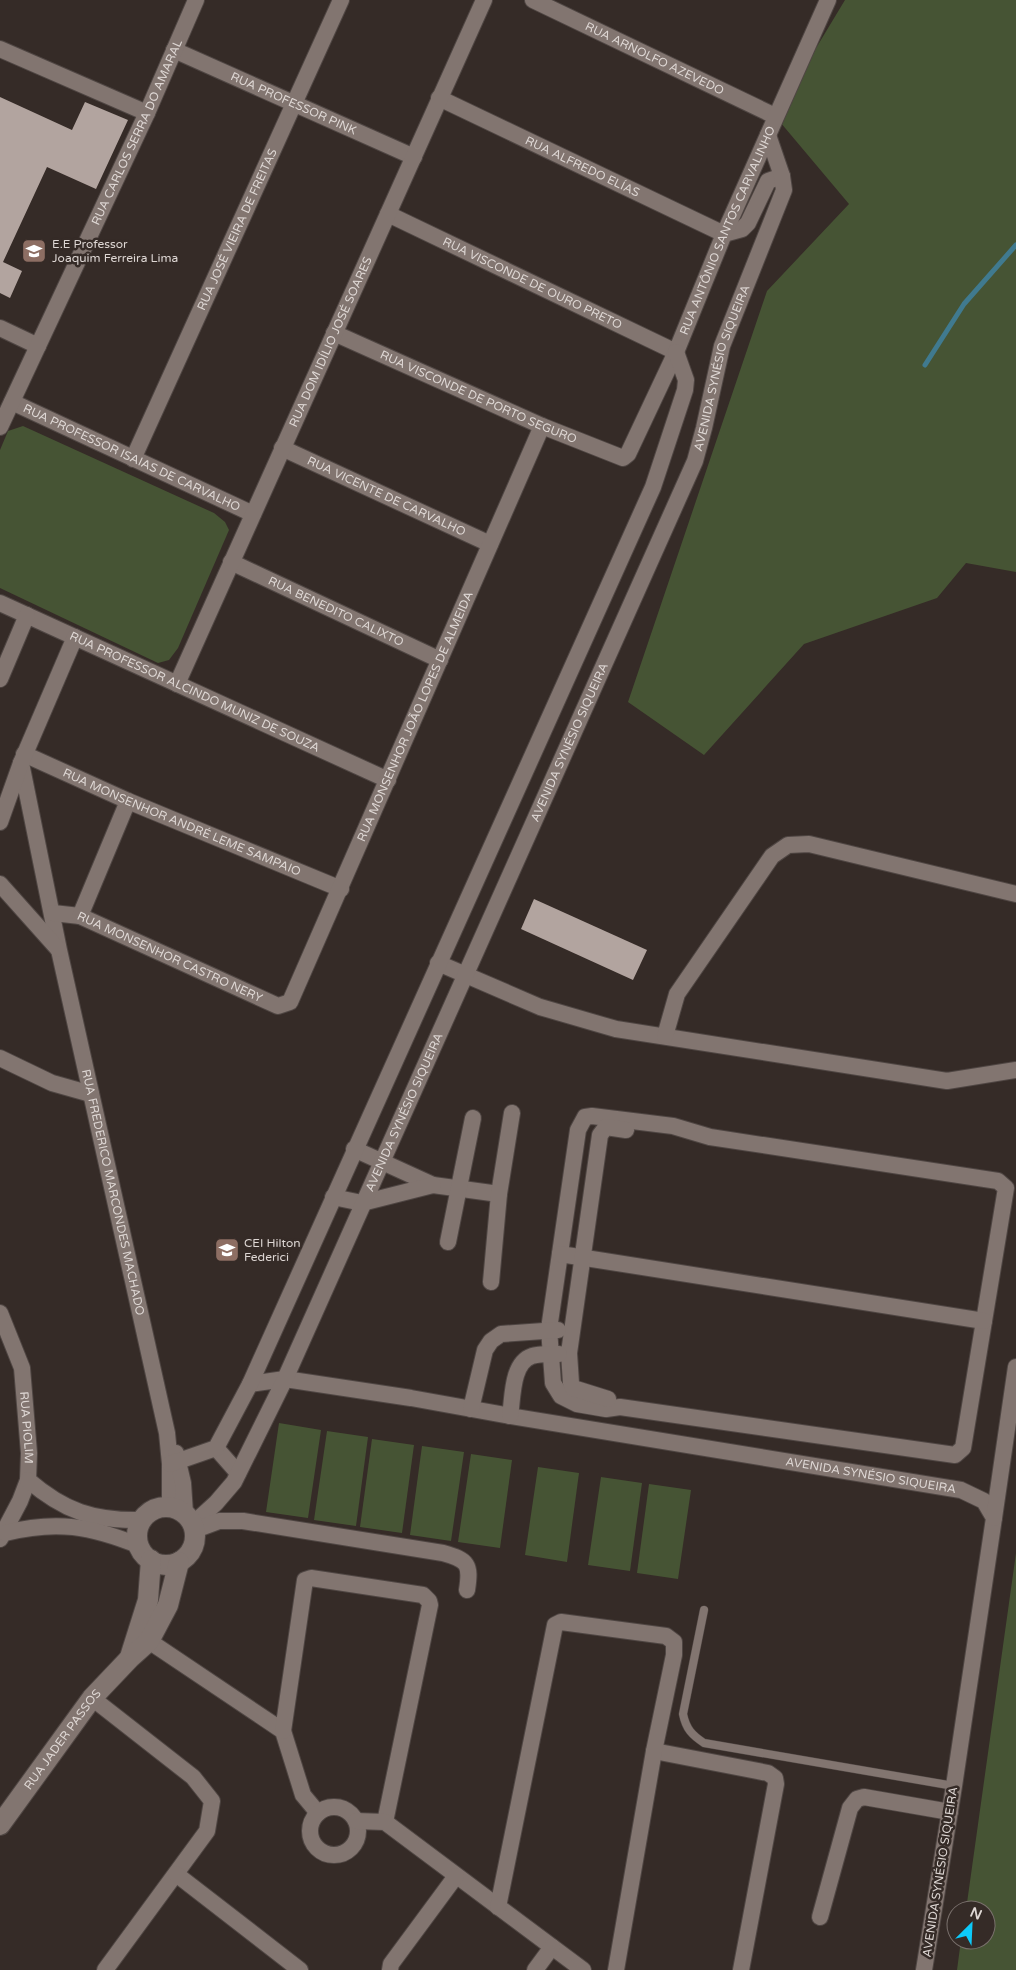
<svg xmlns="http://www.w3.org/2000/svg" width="1016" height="1970" font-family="'Varela Round',sans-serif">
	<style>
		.green { fill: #465434 }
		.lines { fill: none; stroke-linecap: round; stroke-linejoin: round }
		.stream { stroke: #407a8f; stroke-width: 5 }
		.building { fill: #b2a49f }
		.service-casing { stroke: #4f4643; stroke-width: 9 }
		.minor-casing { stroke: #4f4643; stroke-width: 18 }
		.tertiary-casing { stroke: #4f4643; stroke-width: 22 }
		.service { stroke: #827570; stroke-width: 8 }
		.minor { stroke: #827570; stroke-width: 16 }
		.tertiary { stroke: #827570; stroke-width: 20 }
		.labels { text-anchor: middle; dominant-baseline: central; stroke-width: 5; stroke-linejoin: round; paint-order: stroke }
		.street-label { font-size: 12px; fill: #ded7d4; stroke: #352b27 }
		.poi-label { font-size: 12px; fill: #ded7d4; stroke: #352b27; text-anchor: start }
	</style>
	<rect width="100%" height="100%" fill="#352b27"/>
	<g class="green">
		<polygon points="845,0 1016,0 1016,572 966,563 937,598 804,644 704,755 628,702 767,291 849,204 775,116"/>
		<polygon points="23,426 214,513 225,522 229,530 178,648 169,660 158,663 0,588 0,450 8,431"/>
		<polygon points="279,1423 321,1430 308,1518 266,1512"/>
		<polygon points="327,1431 368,1437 356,1526 314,1520"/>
		<polygon points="372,1439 414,1445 402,1533 360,1527"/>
		<polygon points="422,1446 464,1452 451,1541 410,1535"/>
		<polygon points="471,1454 512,1460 500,1548 458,1542"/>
		<polygon points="538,1467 579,1473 567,1562 525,1555"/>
		<polygon points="601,1477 642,1483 630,1571 588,1565"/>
		<polygon points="649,1484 691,1490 678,1579 637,1573"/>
		<polygon points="1016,1553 1016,1970 957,1970 961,1940 986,1940 986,1910 966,1910"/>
	</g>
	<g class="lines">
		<polyline class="stream" points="925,365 964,304 1016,245"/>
	</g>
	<g class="building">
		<polygon points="0,97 72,130 85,102 128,120 96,189 47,167 3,262 22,271 10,298 0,293"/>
		<polygon points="534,899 647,950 633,980 521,929"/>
	</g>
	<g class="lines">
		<defs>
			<path id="service" d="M704,1610l-21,104c3,15 9,21 21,29l250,43"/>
			<g id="minor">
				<path id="s1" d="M533,0l242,116"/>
				<polyline points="0,49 147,113"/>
				<path id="s2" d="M174,50l240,107"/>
				<path id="s3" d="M439,98l285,136 18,-5 6,-6 20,-42 14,-5"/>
				<path id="s4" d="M388,214l288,138"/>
				<polyline points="0,328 38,346"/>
				<path id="s5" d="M334,333l208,93 81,32 5,-4 48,-102 48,-118 104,-234"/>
				<path id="s6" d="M12,402l241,112"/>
				<path id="s7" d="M0,427l147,-314 49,-113"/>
				<path id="s8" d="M282,448l208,96"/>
				<path id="s9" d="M133,459l208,-459"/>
				<path id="s10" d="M231,562l209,98"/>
				<path id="s11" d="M0,603l388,177"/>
				<polyline points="0,679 27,615"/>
				<path id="s12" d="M177,684l307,-684"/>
				<path id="s13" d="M24,754l104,47 213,88"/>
				<path id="s14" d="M21,763l38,187 108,483 3,31v43"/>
				<polyline points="0,822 21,763 75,637"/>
				<polyline points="0,884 58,949"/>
				<path id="s15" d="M53,913l27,3 198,90 12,-4 252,-576"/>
				<polyline points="80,916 128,801"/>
				<polyline points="438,963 540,1007 616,1029 947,1081 1016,1070"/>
				<polyline points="665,1036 677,994 772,856 788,845 809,844 1016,894"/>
				<polyline points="0,1058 52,1083 91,1094"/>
				<polygon points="592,1116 673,1126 710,1137 998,1181 1006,1188 963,1448 955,1455 620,1407 606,1409 577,1404 561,1396 553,1383 549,1329 578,1130 585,1117"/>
				<polyline points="354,1149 433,1185 499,1194"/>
				<polyline points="333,1197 362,1203 433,1185"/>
				<polyline points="448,1242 473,1118"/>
				<polyline points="560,1254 984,1321"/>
				<polyline points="491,1282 499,1194 512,1113"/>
				<path id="s16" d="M0,1313l22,55 7,85 -1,27 -8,21 -20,38"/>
				<path id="s17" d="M250,1384l35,-5 126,19 99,18 451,74 23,11 10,17 -40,268 -30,184"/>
				<polyline points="608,1399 573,1388 571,1383 569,1353 600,1135 606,1127 626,1130"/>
				<polyline points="471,1409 485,1350 491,1341 501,1334 558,1330"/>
				<path d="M510,1416c3,-17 1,-53 22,-60 8,-3 19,-2 27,-2"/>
				<polyline points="216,1448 238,1473"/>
				<polyline points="176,1453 183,1483 185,1513"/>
				<polyline points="170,1464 216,1448 250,1384 653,487 685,390 686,380 676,352"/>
				<path d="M28,1480c36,31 65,41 114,40"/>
				<polyline points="994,1518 1016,1367"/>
				<path id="s18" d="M193,1524l23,-21 18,-21 51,-103 410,-918 9,-33 18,-82 62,-156 -2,-14 -14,-41"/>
				<path d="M195,1530l24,-9h24l200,32c25,7 28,11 24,37"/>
				<path d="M5,1533c52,-13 85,-7 135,13"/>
				<polyline points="140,1635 283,1731 303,1795 318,1813"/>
				<polyline points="92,1698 193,1777 212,1801 207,1831 105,1970"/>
				<polyline points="283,1731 305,1580 311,1578 423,1595 429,1601 430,1605 385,1822"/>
				<polyline points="654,1751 768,1773 775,1778 776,1784 741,1970"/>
				<circle cx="334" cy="1831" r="24"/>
				<polyline points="356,1821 385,1822 583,1970"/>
				<polyline points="176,1874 300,1970"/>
				<polyline points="498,1907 555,1625 561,1622 666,1636 674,1642 674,1655 654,1751 616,1970"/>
				<polyline points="820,1917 850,1808 857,1799 864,1797 950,1812"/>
				<polyline points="390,1970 391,1964 456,1876"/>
				<polyline points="535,1970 552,1947"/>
			</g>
			<g id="tertiary">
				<circle cx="166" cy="1536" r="29"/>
				<polyline points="130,1657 148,1600 151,1560"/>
				<path id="s19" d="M0,1825l92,-127 38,-40 19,-17 19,-36 11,-43"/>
			</g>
		</defs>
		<use href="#service" class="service-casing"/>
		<use href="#minor" class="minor-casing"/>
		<use href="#tertiary" class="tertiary-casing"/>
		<use href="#service" class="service"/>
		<use href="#minor" class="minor"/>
		<use href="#tertiary" class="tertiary"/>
	</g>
	<defs>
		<symbol id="school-square" viewBox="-11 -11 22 22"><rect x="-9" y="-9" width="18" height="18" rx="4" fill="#8d6e63" stroke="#352b27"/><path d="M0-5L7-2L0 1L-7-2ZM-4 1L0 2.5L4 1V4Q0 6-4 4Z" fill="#fff"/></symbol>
	</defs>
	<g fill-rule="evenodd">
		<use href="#school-square" x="20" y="237" width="28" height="28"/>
		<use href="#school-square" x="213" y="1236" width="28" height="28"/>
	</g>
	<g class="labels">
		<g class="street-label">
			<text stroke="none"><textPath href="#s1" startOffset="135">RUA ARNOLFO AZEVEDO</textPath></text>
			<text stroke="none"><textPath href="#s2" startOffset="131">RUA PROFESSOR PINK</textPath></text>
			<text stroke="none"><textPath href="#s7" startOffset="325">RUA CARLOS SERRA DO AMARAL</textPath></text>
			<text stroke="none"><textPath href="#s3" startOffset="159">RUA ALFREDO ELÍAS</textPath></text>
			<text stroke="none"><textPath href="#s9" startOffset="252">RUA JOSÉ VIEIRA DE FREITAS</textPath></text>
			<text stroke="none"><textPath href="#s5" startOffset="566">RUA ANTÔNIO SANTOS CARVALINHO</textPath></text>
			<text stroke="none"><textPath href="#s4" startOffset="160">RUA VISCONDE DE OURO PRETO</textPath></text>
			<text stroke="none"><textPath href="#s12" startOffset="375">RUA DOM IDÍLIO JOSÉ SOARES</textPath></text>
			<text stroke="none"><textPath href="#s18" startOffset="1276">AVENIDA SYNÉSIO SIQUEIRA</textPath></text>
			<text stroke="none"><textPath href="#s5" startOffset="158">RUA VISCONDE DE PORTO SEGURO</textPath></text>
			<text stroke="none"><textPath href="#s6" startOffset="132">RUA PROFESSOR ISAIAS DE CARVALHO</textPath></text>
			<text stroke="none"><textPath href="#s8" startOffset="115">RUA VICENTE DE CARVALHO</textPath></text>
			<text stroke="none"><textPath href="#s10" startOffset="116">RUA BENEDITO CALIXTO</textPath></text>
			<text stroke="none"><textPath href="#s11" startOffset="214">RUA PROFESSOR ALCINDO MUNIZ DE SOUZA</textPath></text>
			<text stroke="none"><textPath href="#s15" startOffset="569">RUA MONSENHOR JOÃO LOPES DE ALMEIDA</textPath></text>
			<text stroke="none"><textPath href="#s18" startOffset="871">AVENIDA SYNÉSIO SIQUEIRA</textPath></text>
			<text stroke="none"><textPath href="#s13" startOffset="172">RUA MONSENHOR ANDRÉ LEME SAMPAIO</textPath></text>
			<text stroke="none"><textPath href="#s15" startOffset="126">RUA MONSENHOR CASTRO NERY</textPath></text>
			<text stroke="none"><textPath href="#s18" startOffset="466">AVENIDA SYNÉSIO SIQUEIRA</textPath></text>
			<text stroke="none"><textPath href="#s14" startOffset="439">RUA FREDERICO MARCONDES MACHADO</textPath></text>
			<text stroke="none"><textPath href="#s16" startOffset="119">RUA PIOLIM</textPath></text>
			<text stroke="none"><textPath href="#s17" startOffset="629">AVENIDA SYNÉSIO SIQUEIRA</textPath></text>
			<text stroke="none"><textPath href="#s19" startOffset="106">RUA JADER PASSOS</textPath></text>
			<text transform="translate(940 1872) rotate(-81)">AVENIDA SYNÉSIO SIQUEIRA</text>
		</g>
		<g class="poi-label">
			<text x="52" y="244">E.E Professor<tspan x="52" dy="14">Joaquim Ferreira Lima</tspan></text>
			<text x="244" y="1243">CEI Hilton<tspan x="244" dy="14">Federici</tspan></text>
		</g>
	</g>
	<g transform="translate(971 1925) rotate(24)"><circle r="24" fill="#352b27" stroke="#79706c"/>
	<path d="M0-4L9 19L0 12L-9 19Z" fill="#0dcafa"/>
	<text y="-8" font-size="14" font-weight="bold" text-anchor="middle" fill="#ded7d4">N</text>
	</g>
</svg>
